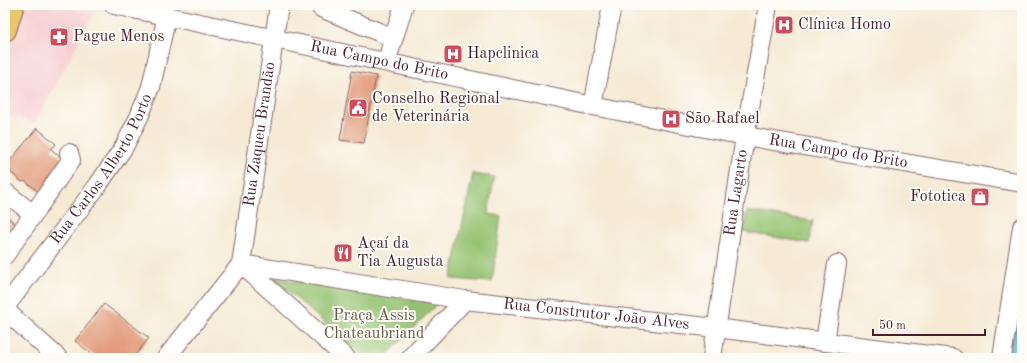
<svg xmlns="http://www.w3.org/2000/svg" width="1027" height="363" font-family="'Old Standard TT',serif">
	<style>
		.built { fill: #f7cfd1 }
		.green { fill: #95c271; stroke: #70704e }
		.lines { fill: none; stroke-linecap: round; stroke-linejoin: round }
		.canal { stroke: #3dacbb; stroke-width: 16 }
		.building { fill: #e29c7c }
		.minor-casing { stroke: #866666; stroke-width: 20 }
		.major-casing { stroke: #866666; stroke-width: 24 }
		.minor { stroke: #fff; stroke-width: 18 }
		.major { stroke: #eac769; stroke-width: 22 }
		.labels { text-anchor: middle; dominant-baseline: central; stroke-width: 4; stroke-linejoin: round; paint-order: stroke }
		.poi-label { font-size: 16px; fill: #4a1f2b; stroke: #fdfcf7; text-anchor: start }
		.street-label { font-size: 16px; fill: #4a1f2b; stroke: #fdfcf7 }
		.park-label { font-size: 16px; fill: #645844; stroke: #fdfcf7 }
	</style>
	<rect width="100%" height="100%" fill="#fdfcf7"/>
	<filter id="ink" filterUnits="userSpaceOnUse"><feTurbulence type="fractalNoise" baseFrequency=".025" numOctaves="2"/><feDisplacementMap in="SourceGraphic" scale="8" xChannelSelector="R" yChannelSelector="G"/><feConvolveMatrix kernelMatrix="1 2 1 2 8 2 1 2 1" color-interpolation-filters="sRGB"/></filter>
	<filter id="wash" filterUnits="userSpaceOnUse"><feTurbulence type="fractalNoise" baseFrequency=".012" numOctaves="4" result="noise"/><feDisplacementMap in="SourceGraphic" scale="16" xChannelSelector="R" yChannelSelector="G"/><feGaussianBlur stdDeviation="0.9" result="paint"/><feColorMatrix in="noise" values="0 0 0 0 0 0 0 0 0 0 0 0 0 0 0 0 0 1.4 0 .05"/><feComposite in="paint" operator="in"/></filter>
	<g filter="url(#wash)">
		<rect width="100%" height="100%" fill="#f6ead5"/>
		<polygon class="built" points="26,5 52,5 94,13 35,123 5,114 5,57 7,55"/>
		<g class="green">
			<polygon points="473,174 494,177 488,214 501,216 492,282 451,279"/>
			<polygon points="747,211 813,221 809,243 743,232"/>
			<polygon points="273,278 438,303 384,358 365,358"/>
		</g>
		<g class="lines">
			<polyline class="canal" points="1013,358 1022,301"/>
		</g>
		<g id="blocks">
			<g class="building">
				<polygon points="352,71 376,76 364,143 340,140"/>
				<polygon points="37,128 56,144 51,149 65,161 39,192 25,181 22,182 5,167"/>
				<polygon points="5,207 10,211 6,216 20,228 5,245"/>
				<polygon points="104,304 149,338 133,358 97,358 75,341"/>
			</g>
		</g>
	</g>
	<g filter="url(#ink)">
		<use href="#blocks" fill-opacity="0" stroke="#866666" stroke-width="1"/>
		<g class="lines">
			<defs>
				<g id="minor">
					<path id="s1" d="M114,5l479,101 152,30 277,47"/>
					<polyline points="321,8 393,38"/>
					<polyline points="390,50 404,5"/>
					<polyline points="593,106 612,5"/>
					<polyline points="5,192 33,214"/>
					<polyline points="5,255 71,160 69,153"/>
					<path id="s2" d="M241,264l224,36 251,28 237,30"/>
					<path id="s3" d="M241,264l38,-259"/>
					<polyline points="241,264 346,358"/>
					<path id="s4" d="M5,307l93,-122 26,-38 15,-30 12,-30 16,-72"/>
					<polyline points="5,310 58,358"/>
					<polyline points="825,342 837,264"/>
					<polyline points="166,358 241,264"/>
					<polyline points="410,358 465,300"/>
					<path id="s5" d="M712,358l33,-222 23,-131"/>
					<polyline points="1002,358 1022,227"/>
				</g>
				<polyline id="major" points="5,30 13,5"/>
			</defs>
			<use href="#minor" class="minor-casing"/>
			<use href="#major" class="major-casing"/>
			<use href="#minor" class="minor"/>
			<use href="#major" class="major"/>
		</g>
	</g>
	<defs>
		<symbol id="hospital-square" viewBox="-11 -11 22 22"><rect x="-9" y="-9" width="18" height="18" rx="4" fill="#d1495b" stroke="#fdfcf7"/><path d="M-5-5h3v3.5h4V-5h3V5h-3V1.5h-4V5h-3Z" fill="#fff"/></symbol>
		<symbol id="pharmacy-square" viewBox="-11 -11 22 22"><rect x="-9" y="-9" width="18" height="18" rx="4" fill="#d1495b" stroke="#fdfcf7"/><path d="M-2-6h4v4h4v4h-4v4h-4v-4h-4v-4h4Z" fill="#fff"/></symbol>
		<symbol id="civic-square" viewBox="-11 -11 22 22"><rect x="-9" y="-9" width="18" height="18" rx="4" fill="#d1495b" stroke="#fdfcf7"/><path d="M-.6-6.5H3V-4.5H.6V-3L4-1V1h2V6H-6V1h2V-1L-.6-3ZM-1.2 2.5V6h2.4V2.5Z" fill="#fff"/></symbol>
		<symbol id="shop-square" viewBox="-11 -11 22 22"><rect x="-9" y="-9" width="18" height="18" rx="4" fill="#d1495b" stroke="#fdfcf7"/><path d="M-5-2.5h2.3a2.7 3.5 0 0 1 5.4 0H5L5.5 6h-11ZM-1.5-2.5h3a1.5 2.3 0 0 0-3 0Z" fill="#fff"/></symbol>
		<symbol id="restaurant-square" viewBox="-11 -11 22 22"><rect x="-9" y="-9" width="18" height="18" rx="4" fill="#d1495b" stroke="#fdfcf7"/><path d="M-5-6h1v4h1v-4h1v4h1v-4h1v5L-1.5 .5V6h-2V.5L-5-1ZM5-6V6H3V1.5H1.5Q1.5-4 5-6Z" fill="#fff"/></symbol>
	</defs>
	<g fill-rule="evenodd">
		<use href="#hospital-square" x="773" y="14" width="22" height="22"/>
		<use href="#pharmacy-square" x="48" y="26" width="22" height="22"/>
		<use href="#hospital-square" x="442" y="43" width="22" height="22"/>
		<use href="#civic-square" x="347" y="97" width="22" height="22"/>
		<use href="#hospital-square" x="660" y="108" width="22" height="22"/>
		<use href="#shop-square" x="969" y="186" width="22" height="22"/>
		<use href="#restaurant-square" x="332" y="242" width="22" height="22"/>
	</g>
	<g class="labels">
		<g class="poi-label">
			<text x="798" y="25">Clínica Homo</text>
			<text x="73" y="37">Pague Menos</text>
			<text x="467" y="54">Hapclinica</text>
			<text x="372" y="99">Conselho Regional<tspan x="372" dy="18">de Veterinária</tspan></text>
			<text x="685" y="119">São Rafael</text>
			<text x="966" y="197" text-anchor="end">Fototica</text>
			<text x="357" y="244">Açaí da<tspan x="357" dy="18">Tia Augusta</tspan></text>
		</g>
		<g class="street-label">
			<text stroke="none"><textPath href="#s1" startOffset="271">Rua Campo do Brito</textPath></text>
			<text stroke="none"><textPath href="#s3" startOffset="131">Rua Zaqueu Brandão</textPath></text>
			<text stroke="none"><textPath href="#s1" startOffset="739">Rua Campo do Brito</textPath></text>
			<text stroke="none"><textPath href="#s4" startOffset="169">Rua Carlos Alberto Porto</textPath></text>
			<text stroke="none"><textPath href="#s5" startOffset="167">Rua Lagarto</textPath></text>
			<text stroke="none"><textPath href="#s2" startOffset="359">Rua Construtor João Alves</textPath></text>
		</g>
		<g class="park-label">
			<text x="374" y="316">Praça Assis<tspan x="374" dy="18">Chateaubriand</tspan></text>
		</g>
	</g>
	<rect width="1027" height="363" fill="none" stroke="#fdfcf7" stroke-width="20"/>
	<path d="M873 329v6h112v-6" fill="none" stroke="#4a1f2b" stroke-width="2"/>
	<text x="879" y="329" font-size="12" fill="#4a1f2b" stroke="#fdfcf7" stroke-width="3" paint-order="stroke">50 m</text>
</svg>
